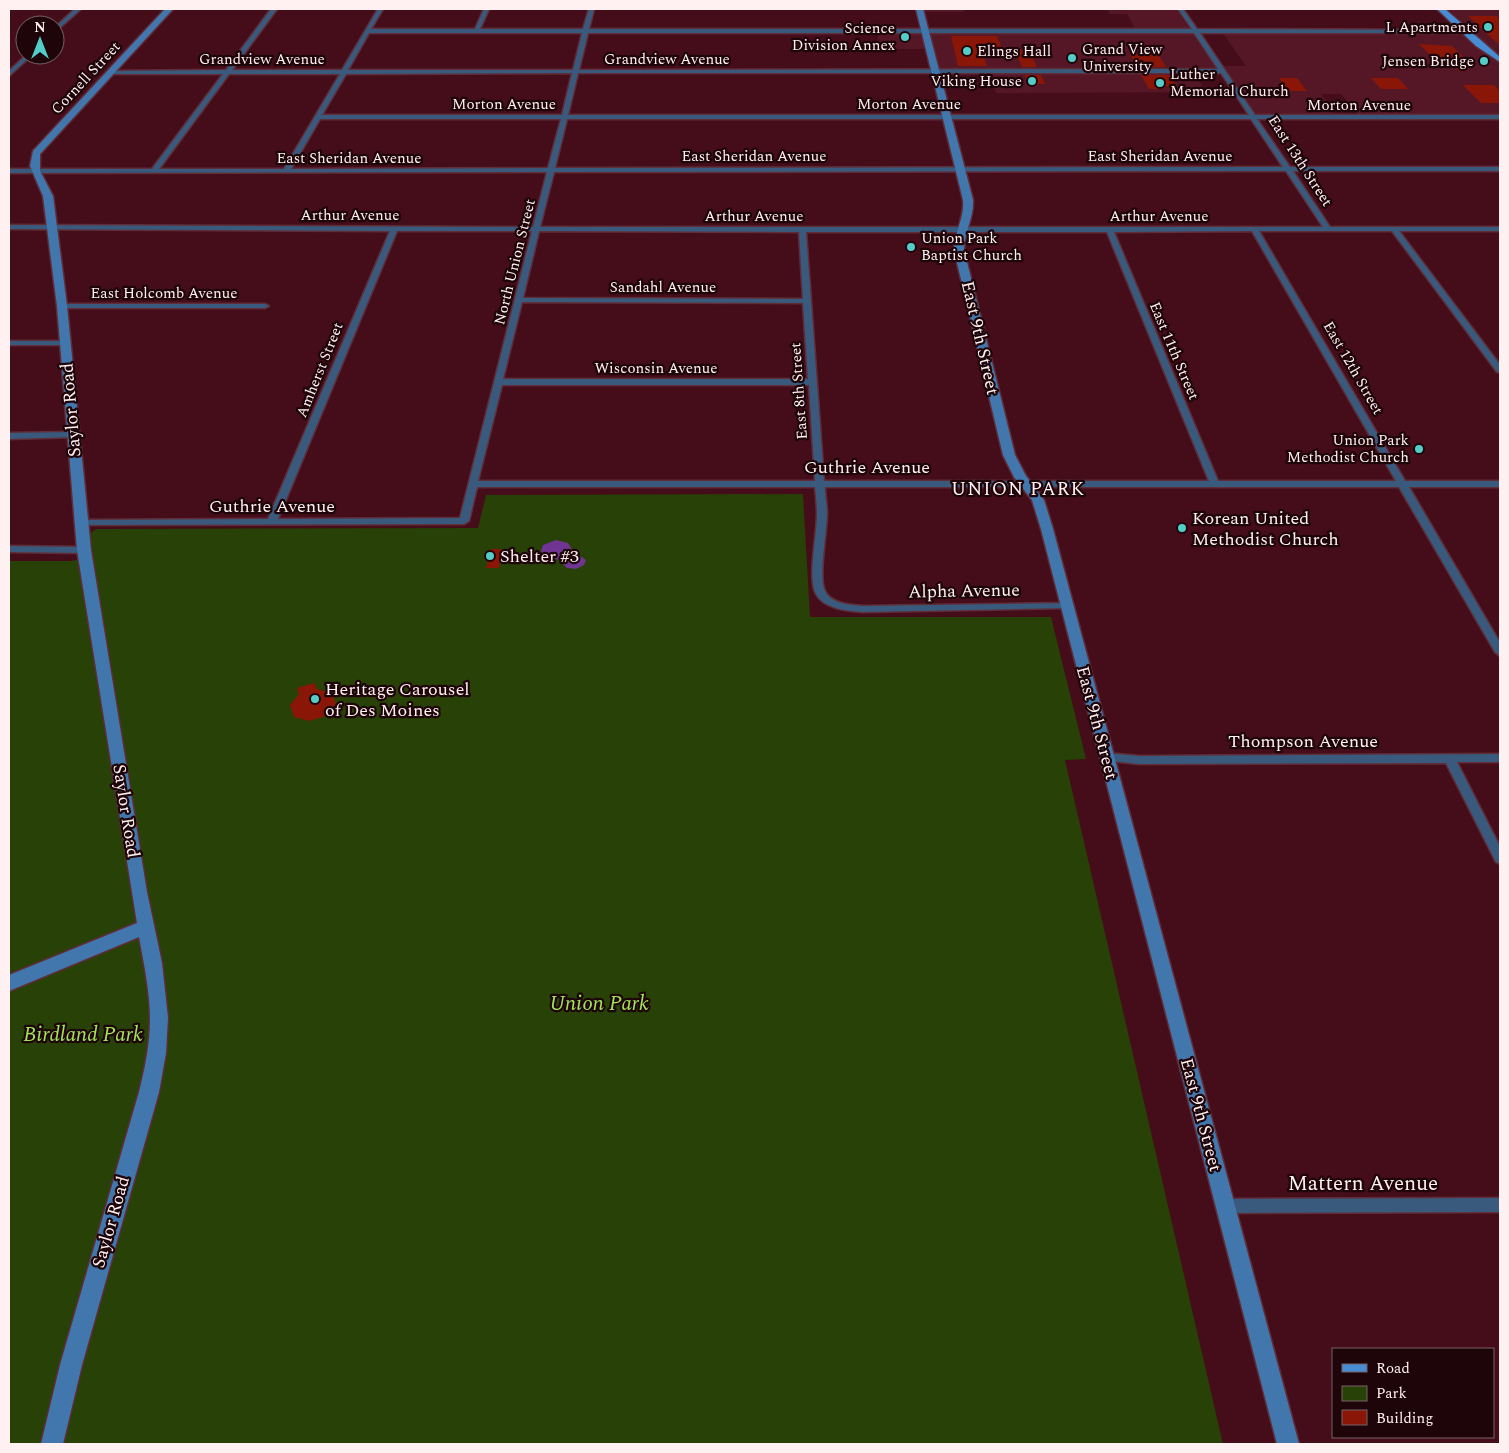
<svg xmlns="http://www.w3.org/2000/svg" width="1509" height="1453" font-family="Spectral,serif">
	<style>
		.built { fill: #551726 }
		.green { fill: #274106 }
		.water { fill: #703592 }
		.building { fill: #8a1607 }
		.lines { fill: none; stroke-linecap: round; stroke-linejoin: round }
		.street-casing { stroke: #5f2d38; stroke-width: 3 }
		.secondary-casing { stroke: #5f2d38; stroke-width: 3 }
		.primary-casing { stroke: #5f2d38; stroke-width: 3 }
		.street { fill: #395a7c; fill-rule: evenodd }
		.secondary { fill: #4277ae; fill-rule: evenodd }
		.primary { fill: #478dd4; fill-rule: evenodd }
		.poi-dot { fill: #54cdc8; stroke: #1d0509; stroke-width: 2 }
		.labels { text-anchor: middle; dominant-baseline: central; stroke-width: 4.5; stroke-linejoin: round; paint-order: stroke }
		.far-poi-label { font-size: 15px; fill: #fff0f1; stroke: #1d0509; text-anchor: end }
		.far-street-label { font-size: 15px; fill: #fff0f1; stroke: #1d0509 }
		.street-label { font-size: 18px; fill: #fff0f1; stroke: #1d0509 }
		.poi-label { font-size: 18px; fill: #fff0f1; stroke: #1d0509; text-anchor: start }
		.neighbourhood-label { font-size: 19px; letter-spacing: 1px; fill: #fff0f1; stroke: #1d0509 }
		.near-park-label { font-size: 21px; font-style: italic; fill: #a2e45a; stroke: #1d0509 }
		.near-street-label { font-size: 21px; fill: #fff0f1; stroke: #1d0509 }
	</style>
	<rect width="100%" height="100%" fill="#450d1a"/>
	<polygon class="built" points="919,9 963,9 964,12 924,12 929,32 1137,32 1127,14 1110,14 1107,9 1176,9 1214,66 1246,66 1222,32 1473,32 1448,9 1500,9 1500,115 1358,115 1341,94 1321,94 1336,115 1256,114 1225,69 1192,69 1206,92 996,93 989,69 939,69 933,49 880,49 877,32 924,32"/>
	<polygon class="green" points="803,494 810,617 1051,617 1086,759 1065,760 1223,1444 9,1444 9,561 72,561 85,558 88,535 96,529 103,529 478,528 486,495"/>
	<polygon class="water" points="556,540 568,543 573,551 586,560 584,565 576,569 567,568 559,560 542,554 541,551 543,545"/>
	<g class="building">
		<polygon points="1468,16 1497,16 1500,19 1500,46"/>
		<polygon points="951,36 997,36 1002,49 982,49 987,66 958,66"/>
		<polygon points="1419,44 1452,46 1473,66 1463,72 1435,60"/>
		<polygon points="1015,50 1029,50 1037,67 1022,67"/>
		<polygon points="1130,54 1158,54 1166,67 1137,67"/>
		<polygon points="1025,75 1041,75 1045,84 1028,84"/>
		<polygon points="1141,75 1170,75 1177,87 1162,86 1163,89 1149,89"/>
		<polygon points="1279,78 1297,78 1307,91 1288,91"/>
		<polygon points="1371,78 1398,78 1408,89 1381,89"/>
		<polygon points="1463,85 1494,85 1500,91 1500,103 1481,103"/>
		<polygon points="491,549 502,549 499,568 486,568"/>
		<polygon points="314,683 317,689 332,693 336,704 326,716 309,721 294,717 290,705 299,694 297,688"/>
	</g>
	<g class="lines">
		<defs>
			<g id="street">
				<polygon points="75,9 81,9 55,32 55,27"/>
				<path d="M271,9h6l-45,61h110l36,-61h5l-12,20h104l9,-20h5l-9,20h103l6,-20h5l-5,20h603l-14,-20h5l14,20 270,1 -2,3h-265l55,82h245v4h-243l33,48h210v4h-207l37,56h170v4h-101l101,134v7h-3l-105,-141h-133l146,250h95v6h-91l91,156v13l-5,-4 -96,-165h-574c0,9 2,18 2,27 0,17 -9,64 -2,77 6,13 26,14 38,15l207,-3 1,2 -1,2 -4,1 -203,4c-15,-1 -41,-3 -48,-20 -7,-17 2,-58 2,-78 0,-9 -1,-18 -2,-27h-338l-8,34 -5,3 -386,1 -2,-2 5,-3 187,-1 122,-288 -381,-2v-4l524,2 14,-55 -538,1v-4h143l71,-95h-113l-2,-3 118,-1zM369,33h213l-9,37h-225zM588,33h606l24,36 -639,1zM572,73l-10,42h-240l24,-41zM578,73h643l28,42h-681zM229,74h111l-56,95h-125zM320,119h241l-13,49 -257,1zM567,119h684l32,48 -728,1zM1286,171l37,56h-783l14,-55zM397,231h135l-72,287 -182,1zM539,231l260,1 4,67 -280,-1zM1252,231l144,250h-178l-104,-249zM806,232h301l102,249h-385zM522,302l281,1 5,76h-305zM502,385h307l6,96h-337z"/>
				<polygon points="26,55 32,55 9,76 9,71"/>
				<polygon points="59,304 265,304 269,306 265,308 62,308 58,306"/>
				<polygon points="9,341 65,341 69,343 65,345 9,345"/>
				<polygon points="73,432 77,435 76,437 9,439 9,433"/>
				<polygon points="9,546 84,547 89,550 84,553 9,552"/>
				<polygon points="1106,753 1139,756 1500,754 1500,762 1457,762 1500,847 1500,864 1496,862 1446,763 1139,764 1102,760 1100,757 1102,754"/>
				<polygon points="1500,1198 1500,1212 1225,1213 1220,1211 1217,1206 1220,1201 1225,1199"/>
			</g>
			<g id="secondary">
				<path d="M165,9h8l-133,145v17l13,25 14,110 24,244 56,342 15,71 6,55 -2,35 -7,39 -77,273 -19,79h-22l19,-79 79,-273c6,-24 11,-48 11,-73 0,-27 -6,-55 -11,-82l-130,54v-16l128,-52 -60,-373 -20,-244 -14,-110 -13,-30 3,-15z"/>
				<path d="M916,9h7l50,191c1,18 -9,32 -9,50l51,205 11,21 18,24 9,29 246,915h-22l-236,-915 -9,-29 -18,-23 -11,-22 -49,-205c0,-18 11,-32 9,-50z"/>
			</g>
			<polygon id="primary" points="1437,9 1445,9 1500,57 1500,62 1476,46"/>
		</defs>
		<use href="#street" class="street-casing"/>
		<use href="#secondary" class="secondary-casing"/>
		<use href="#primary" class="primary-casing"/>
		<use href="#street" class="street"/>
		<use href="#secondary" class="secondary"/>
		<use href="#primary" class="primary"/>
	</g>
	<g class="poi-dot">
		<circle cx="1488" cy="27" r="5"/>
		<circle cx="905" cy="37" r="5"/>
		<circle cx="967" cy="51" r="5"/>
		<circle cx="1072" cy="58" r="5"/>
		<circle cx="1484" cy="61" r="5"/>
		<circle cx="1032" cy="81" r="5"/>
		<circle cx="1160" cy="83" r="5"/>
		<circle cx="911" cy="247" r="5"/>
		<circle cx="1419" cy="449" r="5"/>
		<circle cx="1182" cy="528" r="5"/>
		<circle cx="490" cy="556" r="5"/>
		<circle cx="315" cy="699" r="5"/>
	</g>
	<g class="labels">
		<g class="far-poi-label">
			<text x="1478" y="27">L Apartments</text>
			<text x="895" y="28">Science<tspan x="895" dy="17">Division Annex</tspan></text>
			<text x="1082" y="49" text-anchor="start">Grand View<tspan x="1082" dy="17">University</tspan></text>
			<text x="977" y="51" text-anchor="start">Elings Hall</text>
			<text x="1474" y="61">Jensen Bridge</text>
			<text x="1170" y="74" text-anchor="start">Luther<tspan x="1170" dy="17">Memorial Church</tspan></text>
			<text x="1022" y="81">Viking House</text>
			<text x="921" y="238" text-anchor="start">Union Park<tspan x="921" dy="17">Baptist Church</tspan></text>
			<text x="1409" y="440">Union Park<tspan x="1409" dy="17">Methodist Church</tspan></text>
		</g>
		<g class="far-street-label">
			<text x="262" y="59">Grandview Avenue</text>
			<text x="667" y="59">Grandview Avenue</text>
			<text transform="translate(86 78) rotate(-47)">Cornell Street</text>
			<text x="504" y="104">Morton Avenue</text>
			<text x="909" y="104">Morton Avenue</text>
			<text x="1359" y="105">Morton Avenue</text>
			<text x="754" y="156">East Sheridan Avenue</text>
			<text x="1160" y="156">East Sheridan Avenue</text>
			<text x="349" y="158">East Sheridan Avenue</text>
			<text transform="translate(1300 161) rotate(57)">East 13th Street</text>
			<text x="350" y="215">Arthur Avenue</text>
			<text x="754" y="216">Arthur Avenue</text>
			<text x="1159" y="216">Arthur Avenue</text>
			<text transform="translate(515 262) rotate(-76)">North Union Street</text>
			<text x="663" y="287">Sandahl Avenue</text>
			<text x="164" y="293">East Holcomb Avenue</text>
			<text transform="translate(1174 351) rotate(67)">East 11th Street</text>
			<text x="656" y="368">Wisconsin Avenue</text>
			<text transform="translate(1353 368) rotate(60)">East 12th Street</text>
			<text transform="translate(320 370) rotate(-68)">Amherst Street</text>
			<text transform="translate(799 391) rotate(-94)">East 8th Street</text>
		</g>
		<g class="street-label">
			<text transform="translate(980 338) rotate(77)">East 9th Street</text>
			<text transform="translate(71 410) rotate(-95)">Saylor Road</text>
			<text x="867" y="467">Guthrie Avenue</text>
			<text x="272" y="506">Guthrie Avenue</text>
			<text transform="translate(964 591) rotate(-1)">Alpha Avenue</text>
			<text transform="translate(1097 723) rotate(75)">East 9th Street</text>
			<text x="1303" y="741">Thompson Avenue</text>
			<text transform="translate(126 811) rotate(81)">Saylor Road</text>
			<text transform="translate(1201 1115) rotate(75)">East 9th Street</text>
			<text transform="translate(111 1222) rotate(-74)">Saylor Road</text>
		</g>
		<g class="poi-label">
			<text x="1192" y="518">Korean United<tspan x="1192" dy="21">Methodist Church</tspan></text>
			<text x="500" y="556">Shelter #3</text>
			<text x="325" y="689">Heritage Carousel<tspan x="325" dy="21">of Des Moines</tspan></text>
		</g>
		<g class="neighbourhood-label">
			<text x="1018" y="489">UNION PARK</text>
		</g>
		<g class="near-park-label">
			<text x="599" y="1004">Union Park</text>
			<text x="83" y="1035">Birdland Park</text>
		</g>
		<g class="near-street-label">
			<text x="1363" y="1184">Mattern Avenue</text>
		</g>
	</g>
	<rect width="1509" height="1453" fill="none" stroke="#fff0f1" stroke-width="20"/>
	<rect x="1332" y="1348" width="162" height="90" fill="#1d0509" stroke="#776366"/>
	<rect x="1342" y="1364" width="25" height="8" fill="#478dd4" stroke="#776366"/>
	<text x="1376" y="1373" font-size="15" fill="#fff0f1">Road</text>
	<rect x="1342" y="1386" width="25" height="15" fill="#274106" stroke="#776366"/>
	<text x="1376" y="1398" font-size="15" fill="#fff0f1">Park</text>
	<rect x="1342" y="1410" width="25" height="15" fill="#8a1607" stroke="#776366"/>
	<text x="1376" y="1423" font-size="15" fill="#fff0f1">Building</text>
	<g transform="translate(40 40)"><circle r="24" fill="#1d0509" stroke="#776366"/>
	<path d="M0-4L9 19L0 12L-9 19Z" fill="#54cdc8"/>
	<text y="-8" font-size="14" font-weight="bold" text-anchor="middle" fill="#fff0f1">N</text>
	</g>
</svg>
